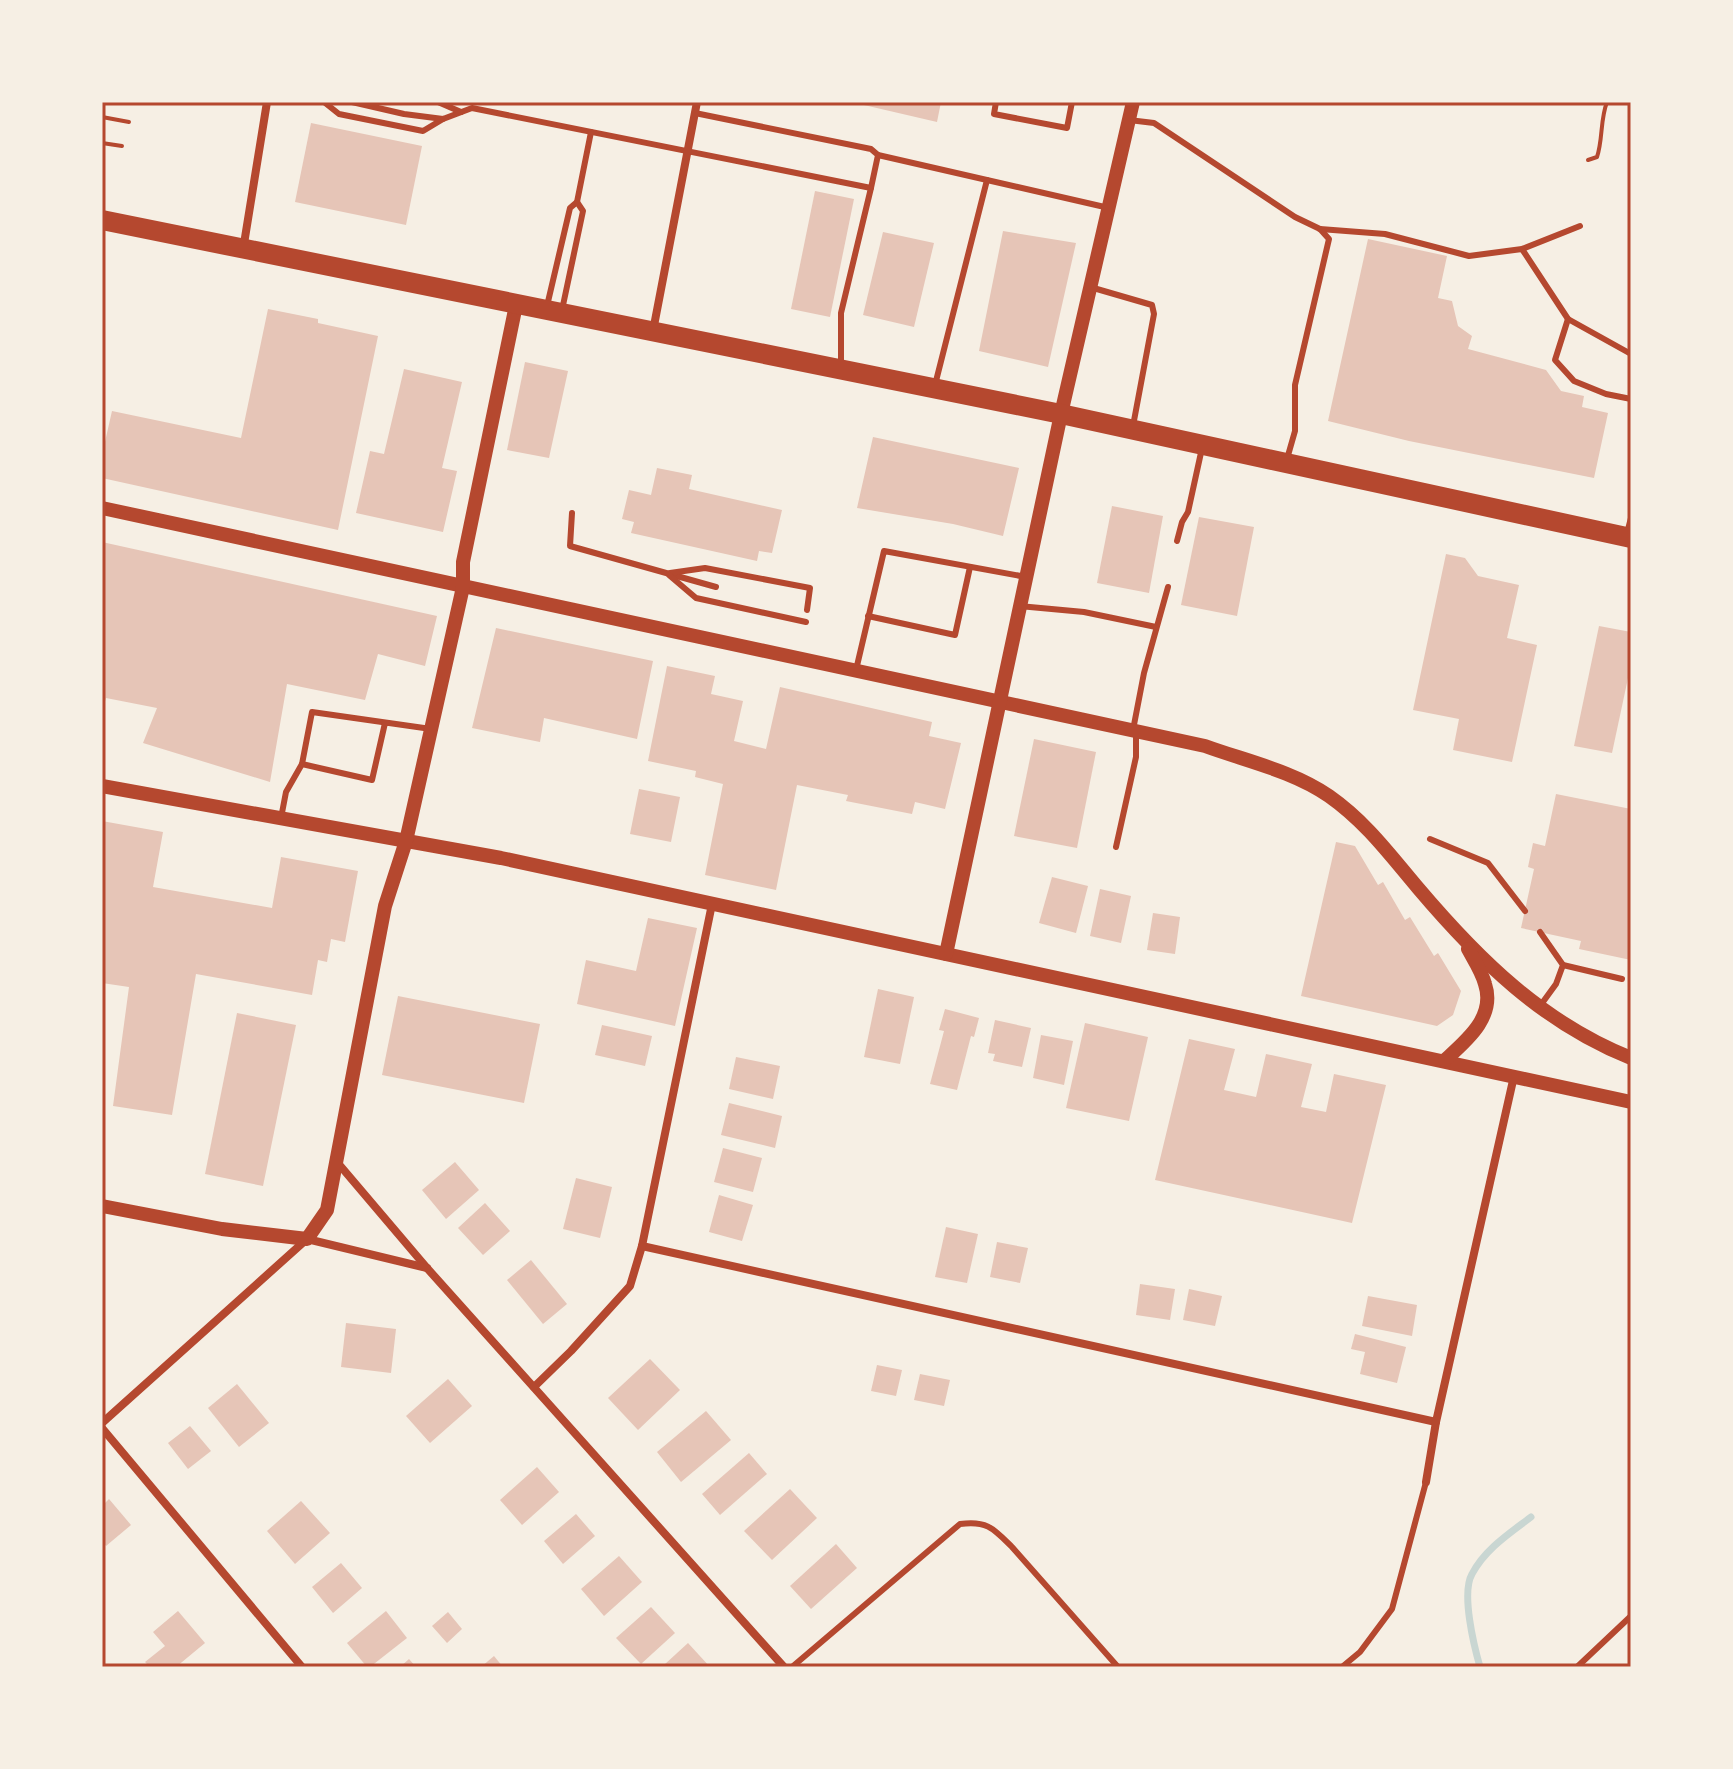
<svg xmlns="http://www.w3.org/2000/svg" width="1733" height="1769" font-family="Cabin,sans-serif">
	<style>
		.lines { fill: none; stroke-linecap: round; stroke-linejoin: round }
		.stream { stroke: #c9d6d2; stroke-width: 7 }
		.building { fill: #e6c5b7 }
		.path { stroke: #b5482f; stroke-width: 4 }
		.service { stroke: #b5482f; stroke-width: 6 }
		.minor { stroke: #b5482f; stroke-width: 8 }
		.tertiary { stroke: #b5482f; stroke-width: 14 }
		.primary { stroke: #b5482f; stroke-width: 20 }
		.neatline { fill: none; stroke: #b5482f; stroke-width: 3 }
	</style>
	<rect width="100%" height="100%" fill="#f6efe4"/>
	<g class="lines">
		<path class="stream" d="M1480,1667c-6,-21 -19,-74 -8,-93 13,-25 38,-41 59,-57"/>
	</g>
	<g class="building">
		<polygon points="851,102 941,102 937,122"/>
		<polygon points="311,123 422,146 406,225 295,202"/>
		<polygon points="815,191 854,199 830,317 791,309"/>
		<polygon points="1003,231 1076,243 1048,367 979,351"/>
		<polygon points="883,232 934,243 914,327 863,315"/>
		<polygon points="1368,239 1447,256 1438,298 1452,301 1458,326 1472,336 1468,349 1546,370 1561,391 1584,396 1582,407 1608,413 1594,478 1409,441 1328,421"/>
		<polygon points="268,309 318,319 318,323 378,336 338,530 102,478 102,455 112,411 241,438"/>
		<polygon points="525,362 568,371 549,458 507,450"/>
		<polygon points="404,369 462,382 442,468 457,471 443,532 356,513 370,451 384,454"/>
		<polygon points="873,437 1019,468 1003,536 953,524 857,508"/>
		<polygon points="657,468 692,475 689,489 782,510 772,553 759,551 757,561 631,533 634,522 622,519 629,490 651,495"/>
		<polygon points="1112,506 1163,516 1149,593 1097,583"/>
		<polygon points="1199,517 1254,527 1237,616 1181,605"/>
		<polygon points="102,542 437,616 425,666 378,654 365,700 287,684 270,782 143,743 157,708 106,698 102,711"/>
		<polygon points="1446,554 1465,558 1478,576 1519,585 1507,638 1537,645 1512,762 1453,750 1459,719 1413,710"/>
		<polygon points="1599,626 1631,632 1631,664 1612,753 1574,746"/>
		<polygon points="496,628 653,661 637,739 544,718 540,742 472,728"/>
		<polygon points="667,666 715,676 711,694 743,701 734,741 766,749 780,687 932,722 929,736 961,743 945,809 915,802 912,814 846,801 848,795 797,785 776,890 705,875 723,784 695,777 696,771 648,761"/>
		<polygon points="1034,739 1096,752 1077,848 1014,836"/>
		<polygon points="639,789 680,797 671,842 630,834"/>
		<polygon points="1556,794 1631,809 1631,960 1579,949 1581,941 1521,928 1534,869 1528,867 1533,843 1545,846"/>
		<polygon points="102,821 163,832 153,887 272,908 281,857 358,871 345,942 331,939 327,962 318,960 312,995 196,974 172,1115 113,1106 129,987 102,983"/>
		<polygon points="1336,842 1355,846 1378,885 1383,882 1405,920 1410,917 1434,956 1438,953 1461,991 1453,1015 1437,1026 1301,996"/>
		<polygon points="1052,877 1088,886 1076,933 1039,923"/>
		<polygon points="1100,889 1131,896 1121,943 1090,936"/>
		<polygon points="1153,913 1180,917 1175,954 1147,950"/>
		<polygon points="648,918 697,928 675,1026 577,1004 586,960 636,971"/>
		<polygon points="878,989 914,997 900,1064 864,1057"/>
		<polygon points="398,996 540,1024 524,1103 382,1075"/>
		<polygon points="945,1009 979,1018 974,1037 971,1036 957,1090 930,1084 944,1031 939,1030"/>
		<polygon points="237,1013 296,1025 263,1186 205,1174"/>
		<polygon points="995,1020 1031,1028 1022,1067 993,1061 995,1054 988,1053"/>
		<polygon points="1085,1023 1148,1037 1129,1121 1066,1108"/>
		<polygon points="602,1025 652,1036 645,1066 595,1055"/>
		<polygon points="1041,1035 1073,1041 1064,1085 1033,1078"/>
		<polygon points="1189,1039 1235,1049 1224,1090 1256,1097 1266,1054 1312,1064 1301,1107 1326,1112 1334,1074 1386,1085 1352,1223 1155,1180"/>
		<polygon points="736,1057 780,1066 773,1099 729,1089"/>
		<polygon points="729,1103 782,1116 775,1148 721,1135"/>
		<polygon points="723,1148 762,1158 753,1192 714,1182"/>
		<polygon points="455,1162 479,1190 446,1219 422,1190"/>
		<polygon points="576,1178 612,1187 600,1238 563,1229"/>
		<polygon points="719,1195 753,1205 742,1241 709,1232"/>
		<polygon points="485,1203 510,1231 483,1255 458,1228"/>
		<polygon points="946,1227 978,1234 967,1283 935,1277"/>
		<polygon points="997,1242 1028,1248 1020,1283 990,1277"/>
		<polygon points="531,1260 567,1304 543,1324 507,1280"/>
		<polygon points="1140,1284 1175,1289 1170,1320 1136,1315"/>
		<polygon points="1189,1289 1222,1296 1215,1326 1183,1320"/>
		<polygon points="1368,1296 1417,1305 1412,1336 1362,1326"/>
		<polygon points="346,1323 396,1329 391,1373 341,1367"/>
		<polygon points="1355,1334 1406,1347 1397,1383 1360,1374 1365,1352 1351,1349"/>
		<polygon points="650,1359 680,1390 638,1430 608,1398"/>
		<polygon points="877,1365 902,1370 896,1396 871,1391"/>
		<polygon points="920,1374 950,1380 944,1406 914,1400"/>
		<polygon points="448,1379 472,1406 430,1443 406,1416"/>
		<polygon points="237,1384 269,1423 239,1447 208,1408"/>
		<polygon points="706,1411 731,1440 681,1482 657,1452"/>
		<polygon points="190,1426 211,1451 188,1469 168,1443"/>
		<polygon points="749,1453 767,1474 720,1515 702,1494"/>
		<polygon points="537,1467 559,1492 522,1525 500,1500"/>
		<polygon points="790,1489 817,1518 772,1560 744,1531"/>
		<polygon points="109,1499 131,1525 106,1546 102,1541 102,1506"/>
		<polygon points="301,1501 330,1533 295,1564 267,1531"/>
		<polygon points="576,1514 595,1536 563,1564 544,1541"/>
		<polygon points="836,1544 857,1568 811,1609 790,1586"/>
		<polygon points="619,1556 642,1582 604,1616 581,1589"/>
		<polygon points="341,1563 362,1588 333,1613 312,1587"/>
		<polygon points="651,1607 675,1633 641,1664 616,1638"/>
		<polygon points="178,1611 205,1643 176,1667 150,1667 145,1662 165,1646 153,1632"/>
		<polygon points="386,1611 407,1638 370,1667 367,1667 347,1643"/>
		<polygon points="448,1612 462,1629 447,1643 432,1626"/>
		<polygon points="688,1643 710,1667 667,1667 664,1665"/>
		<polygon points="494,1656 503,1667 481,1667"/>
		<polygon points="409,1659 416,1667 400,1667"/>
	</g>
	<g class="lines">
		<g class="path">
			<polyline points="102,117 129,122"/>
			<polyline points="102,143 122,146"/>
			<path d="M1588,160l9,-3c6,-18 3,-37 10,-55"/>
		</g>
		<g class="service">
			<polyline points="324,102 339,114 423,131 443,119"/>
			<polyline points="352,102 404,114 443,119 472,108 871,188 878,155 871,149 695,113"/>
			<polyline points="438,102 461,112"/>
			<polyline points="996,102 994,114 1067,128 1072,102"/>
			<polyline points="1129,120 1154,123 1295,217 1320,229 1329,239 1295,385 1295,431 1287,459"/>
			<polyline points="878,155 1109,208"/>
			<polyline points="1320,229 1385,234 1469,256 1522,249 1580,226"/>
			<polyline points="1522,249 1568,319 1631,354"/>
			<polyline points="1090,287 1152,305 1154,314 1133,426"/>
			<polyline points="547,306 570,208 577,202 591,132"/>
			<polyline points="562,310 583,211 577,202"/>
			<polyline points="1568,319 1555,360 1574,381 1606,394 1631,399"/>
			<polyline points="841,364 841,313 871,188"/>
			<polyline points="935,385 987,180"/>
			<polyline points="572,513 570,546 716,587"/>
			<polyline points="1627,533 1631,518"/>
			<polyline points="1177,541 1182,522 1188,512 1202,448"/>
			<polyline points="670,573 705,568 810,588 807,610"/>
			<polyline points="669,575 696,598 806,622"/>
			<polyline points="1019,606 1084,612 1156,627"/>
			<polyline points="868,616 955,635 970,567"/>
			<polyline points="856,670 884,551 1026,577"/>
			<polyline points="385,723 372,780 302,764 312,712 431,729"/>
			<polyline points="1133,730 1144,673 1168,587"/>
			<polyline points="281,818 286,792 302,764"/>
			<polyline points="1430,839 1488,863 1525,911"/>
			<polyline points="1116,847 1136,757 1136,731"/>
			<polyline points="1563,965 1622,979"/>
			<polyline points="1540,1006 1556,984 1563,965 1540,932"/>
			<path d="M792,1667l168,-143c27,-4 34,5 52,23l106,120"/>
			<polyline points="1342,1667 1360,1652 1392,1609 1426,1482"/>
			<polyline points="1577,1667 1631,1616"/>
		</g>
		<g class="minor">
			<polyline points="243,250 267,102"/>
			<polyline points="653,331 697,102"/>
			<polyline points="337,1162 427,1268 784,1667"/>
			<polyline points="642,1246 1436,1422"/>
			<polyline points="534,1387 571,1351 630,1286 642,1246 712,904"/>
			<polyline points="102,1423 307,1239 427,1268"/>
			<polyline points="102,1428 302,1667"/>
			<polyline points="1426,1482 1436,1422 1514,1076"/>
		</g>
		<g class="tertiary">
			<path d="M102,508l1103,238c41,15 88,25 124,50 37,26 61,59 89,92 61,72 125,135 213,170"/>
			<polyline points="102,786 501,858 1631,1102"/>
			<polyline points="946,954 1061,414 1133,102"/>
			<path d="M1445,1060c21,-19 51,-43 40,-76 -3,-12 -11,-24 -17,-35"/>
			<polyline points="102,1206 222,1229 307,1239 327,1210 385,906 406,841 463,587 463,562 516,305"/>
		</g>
		<polyline class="primary" points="102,220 1061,414 1631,538"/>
	</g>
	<rect width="1733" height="1769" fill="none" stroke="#f6efe4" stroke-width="208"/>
	<rect x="104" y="104" width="1525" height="1561" class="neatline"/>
</svg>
